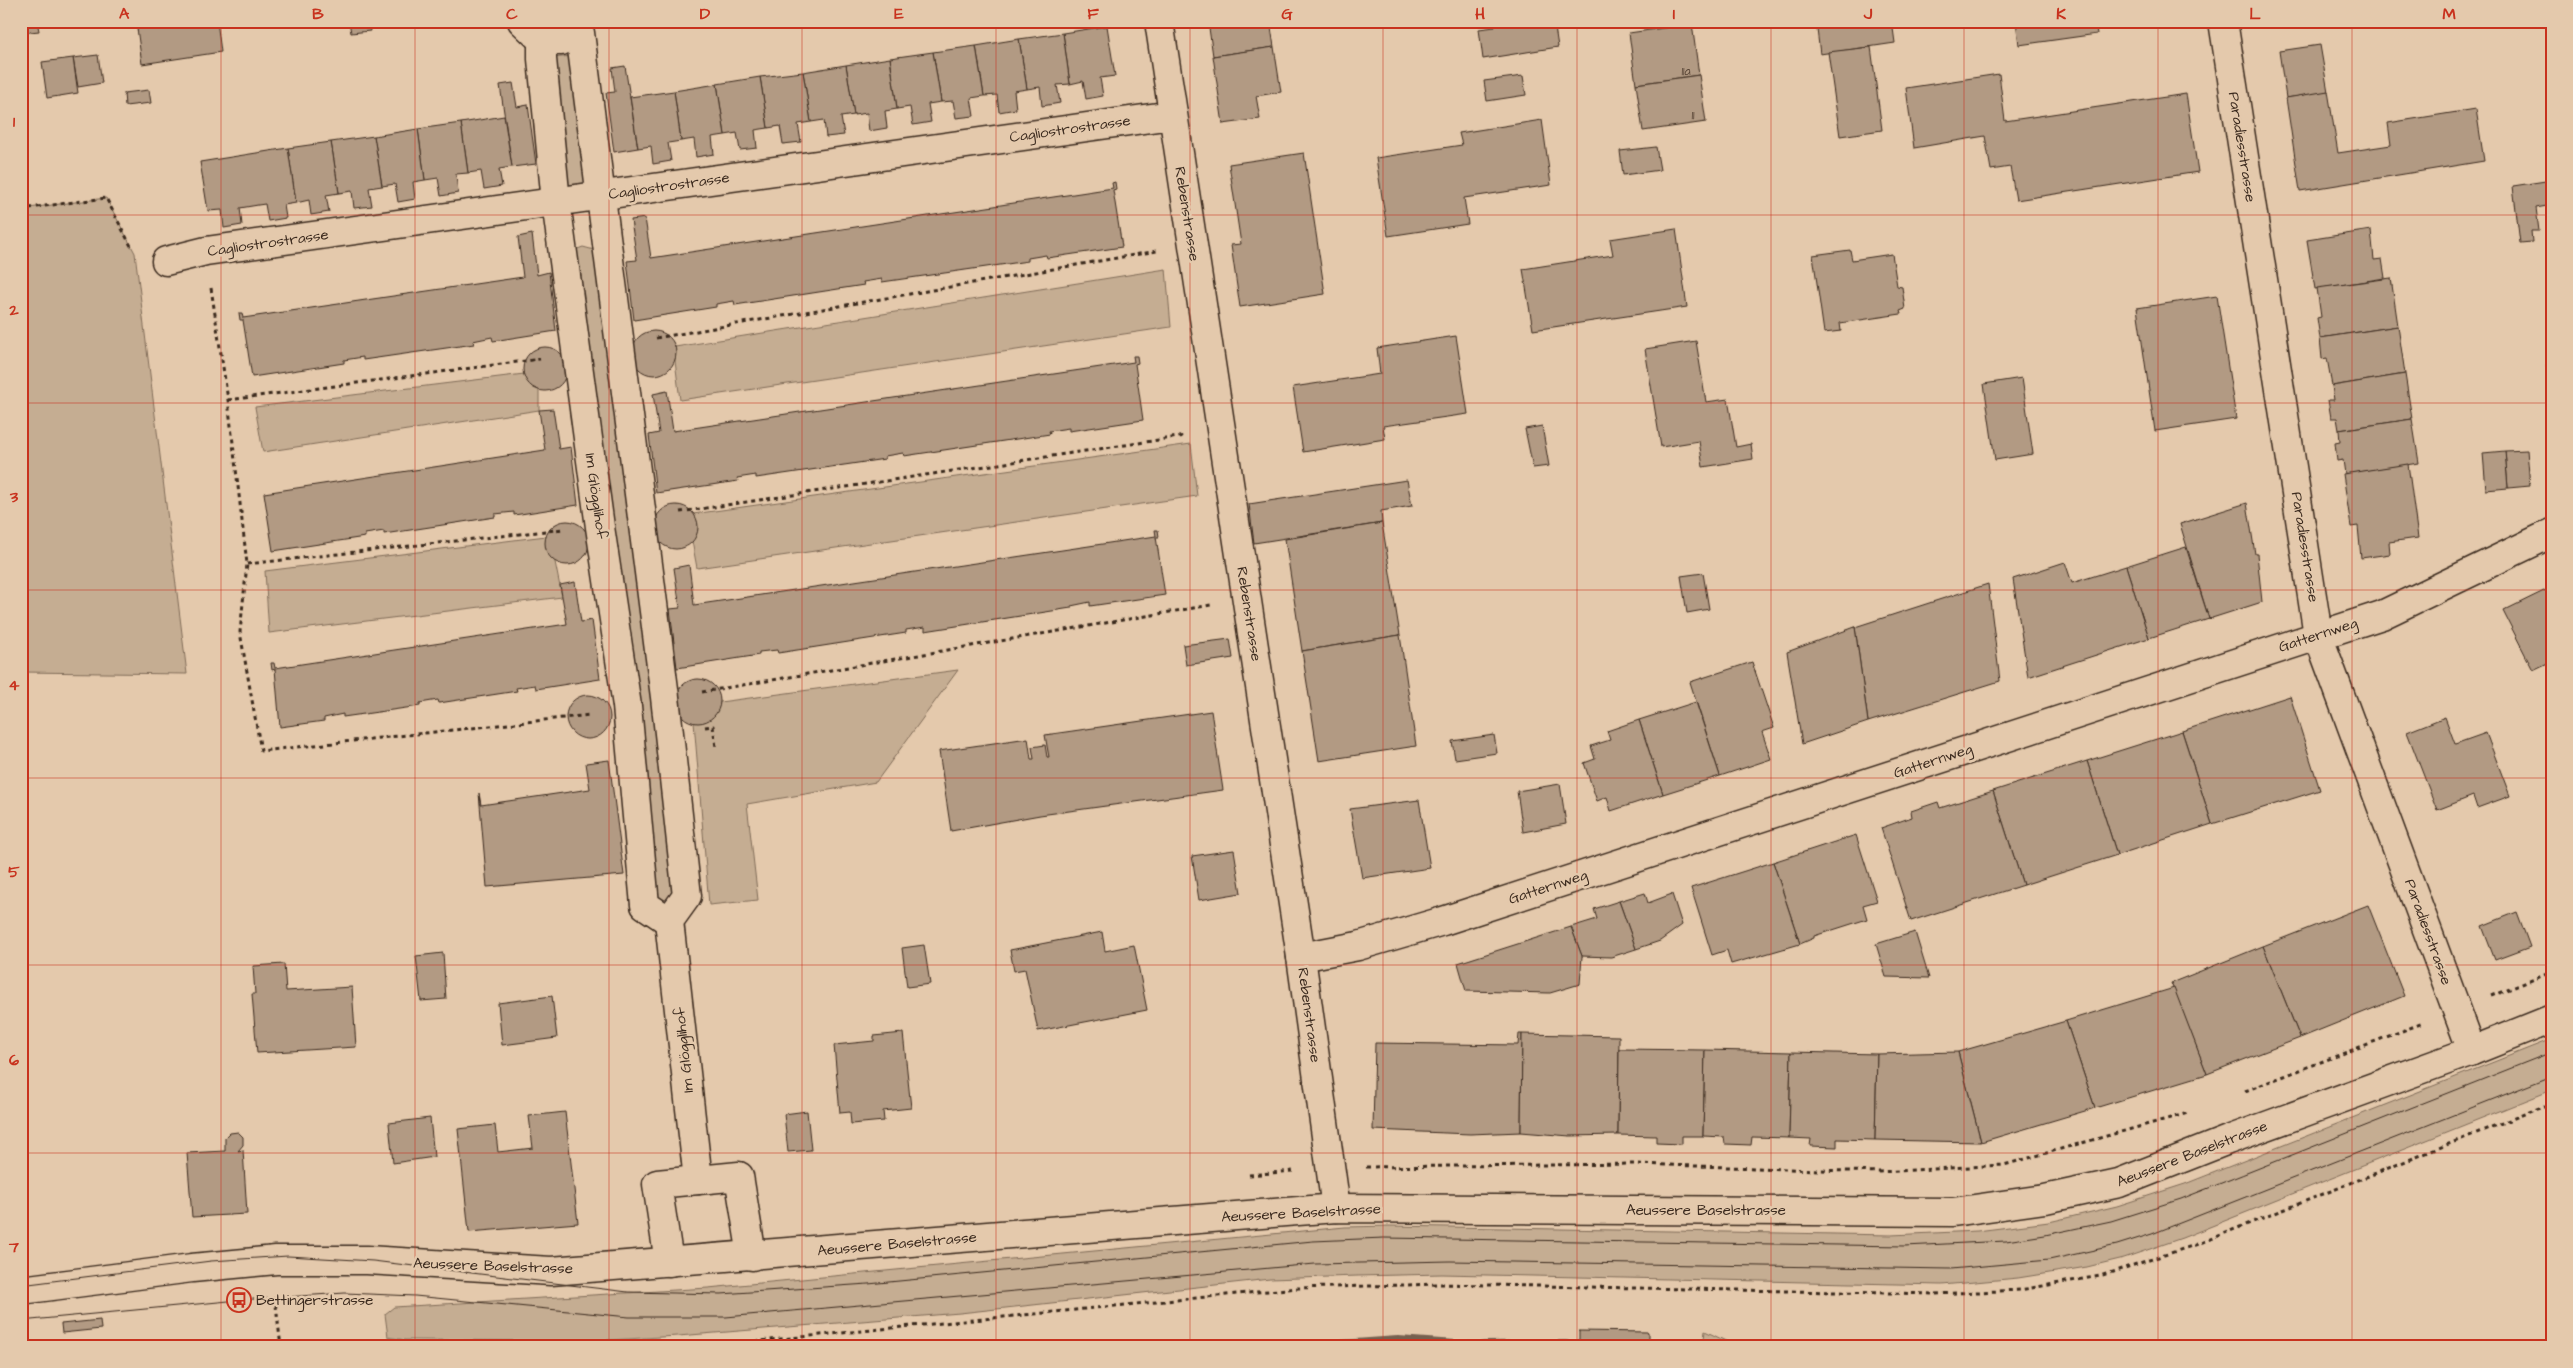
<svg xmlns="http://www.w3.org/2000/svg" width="2573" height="1368" font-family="'Architects Daughter',sans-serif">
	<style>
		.green { fill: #c5ad92; stroke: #806c58 }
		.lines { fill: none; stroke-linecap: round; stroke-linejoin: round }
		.stream { stroke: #76614f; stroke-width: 12 }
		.building { fill: #b29a83; stroke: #3b2a1e }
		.minor-casing { stroke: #3b2a1e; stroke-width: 31 }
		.major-casing { stroke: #3b2a1e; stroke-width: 31 }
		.path { stroke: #3b2a1e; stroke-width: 3; stroke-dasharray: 4 4; stroke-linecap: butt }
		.minor { stroke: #e4c9ac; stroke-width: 28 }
		.major { stroke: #e4c9ac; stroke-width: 28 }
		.tram { stroke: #3b2a1e; stroke-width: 1 }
		.grid { fill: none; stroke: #c8321e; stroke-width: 1; stroke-opacity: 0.55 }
		.labels { text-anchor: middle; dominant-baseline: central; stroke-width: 5; stroke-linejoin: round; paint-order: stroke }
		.number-label { font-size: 12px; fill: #594637 }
		.street-label { font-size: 15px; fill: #3b2a1e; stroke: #e4c9ac }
		.poi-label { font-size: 15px; fill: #3b2a1e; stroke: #e4c9ac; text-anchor: start }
		.neatline { fill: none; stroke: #c8321e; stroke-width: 2 }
		.grid-label { font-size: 16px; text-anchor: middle; font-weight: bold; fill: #c8321e }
	</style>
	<rect width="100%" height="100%" fill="#e4c9ac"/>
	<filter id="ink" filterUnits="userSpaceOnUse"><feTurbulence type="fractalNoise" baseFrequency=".02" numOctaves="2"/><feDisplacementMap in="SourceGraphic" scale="10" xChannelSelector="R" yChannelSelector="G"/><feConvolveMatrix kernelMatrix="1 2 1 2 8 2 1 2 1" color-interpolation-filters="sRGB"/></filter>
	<g filter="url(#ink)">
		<g class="green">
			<polygon points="522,21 588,21 585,28 568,39"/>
			<polygon points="583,55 600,195 556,202 542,59"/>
			<polygon points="106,198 135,253 187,674 21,672 21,209"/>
			<polygon points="583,247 598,251 687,896 669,921 645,905 575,250"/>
			<polygon points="1166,269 1171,327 680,400 675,361 675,347"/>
			<polygon points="524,374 532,387 539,390 539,410 263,452 255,407"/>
			<polygon points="1191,444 1197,496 697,568 692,541 698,527 693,514"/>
			<polygon points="546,536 546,551 555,562 562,597 269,633 265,571"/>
			<path d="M958,670l-82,112 -129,22 11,96 -49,5 -15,-183c14,0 22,-6 26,-20z"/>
			<polygon points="2552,1039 2552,1090 2182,1238 2124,1258 2087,1267 2018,1278 1942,1285 1442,1274 1357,1276 1270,1279 960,1313 678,1336 591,1341 405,1340 388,1337 385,1314 394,1307 708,1288 1345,1227 1392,1226 1891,1235 1977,1231 2049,1222 2117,1206 2185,1184"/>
			<polygon points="1705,1331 1738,1347 1703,1347"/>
		</g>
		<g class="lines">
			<g class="stream">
				<polyline points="1326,1347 1398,1342 1470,1347"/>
				<polyline points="1484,1347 1566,1346"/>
			</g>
		</g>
		<g class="building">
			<polygon points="21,21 37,21 39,31 21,33"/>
			<polygon points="136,21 217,21 221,52 142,64"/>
			<polygon points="349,21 369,21 370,31 351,33"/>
			<polygon points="1208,21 1270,21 1274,47 1213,56"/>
			<polygon points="1494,21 1554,21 1558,47 1483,59 1479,29 1495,27"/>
			<polygon points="1816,21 1892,21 1895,43 1820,54"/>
			<polygon points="2016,21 2095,21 2097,34 2019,45"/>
			<polygon points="1692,24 1699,75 1636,84 1629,33"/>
			<polygon points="1107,26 1115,76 1100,78 1103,96 1086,99 1083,81 1070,84 1063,33"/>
			<polygon points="1063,33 1070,84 1057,85 1060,103 1042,106 1040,87 1027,89 1019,39"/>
			<polygon points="1019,39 1027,89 1014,91 1016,109 999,112 997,95 984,96 976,46"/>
			<polygon points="2320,45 2328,92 2286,98 2279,51"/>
			<polygon points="976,46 984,96 971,98 974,116 956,118 953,101 941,102 933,52"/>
			<polygon points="1274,47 1281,92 1256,96 1260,119 1223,124 1213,56"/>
			<polygon points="1871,47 1882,130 1840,136 1828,52"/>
			<polygon points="2547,48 2552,48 2552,81"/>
			<polygon points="933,52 941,102 928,104 931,122 913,125 910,107 897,109 890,58"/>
			<polygon points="98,55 102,83 78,87 73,58"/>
			<polygon points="73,58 78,93 47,98 42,62"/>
			<polygon points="890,58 897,109 885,111 887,128 869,131 867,113 854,115 846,65"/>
			<polygon points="846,65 854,115 841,117 844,135 826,137 824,120 811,122 803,72"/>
			<polygon points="625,66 638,148 614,152 606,93 615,92 612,68"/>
			<polygon points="803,72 811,122 798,124 801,142 783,144 780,126 768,128 760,77"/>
			<polygon points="1999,74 2005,121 2186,94 2198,172 2016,200 2010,167 1991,170 1985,136 1914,148 1906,88"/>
			<polygon points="1699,75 1706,122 1643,131 1636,84"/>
			<polygon points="1523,76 1526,95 1487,101 1484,81"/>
			<polygon points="760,77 768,128 755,130 757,148 740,150 737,133 725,135 717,84"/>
			<polygon points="513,83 517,107 528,105 536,164 512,167 500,85"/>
			<polygon points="717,84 725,135 712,137 714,154 696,157 694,139 681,141 674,91"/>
			<polygon points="149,90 151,103 125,106 124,93"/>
			<polygon points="674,91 681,141 668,143 671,161 653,164 651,146 638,148 630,97"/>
			<polygon points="2328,91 2338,153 2391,145 2388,123 2476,109 2484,161 2300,191 2286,98"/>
			<polygon points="504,116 512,167 499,169 502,186 484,189 481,171 468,173 461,123"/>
			<polygon points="1542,120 1551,185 1464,198 1468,224 1388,236 1376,158 1462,145 1459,133"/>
			<polygon points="461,123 468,173 456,174 458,193 441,196 438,178 425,180 418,129"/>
			<polygon points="418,129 425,180 413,182 415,199 398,202 395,184 382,186 374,136"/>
			<polygon points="374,136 382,186 369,188 372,206 354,208 352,191 339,193 331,142"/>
			<polygon points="331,142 339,193 326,195 329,212 311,215 309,200 296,203 288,148"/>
			<polygon points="1656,147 1660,170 1623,175 1620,151"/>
			<polygon points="288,148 296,203 284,205 286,218 268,221 265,204 258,205 240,208 242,225 224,228 222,210 208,211 200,162"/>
			<polygon points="1304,153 1325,294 1240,307 1231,245 1241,244 1229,164"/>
			<polygon points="2552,180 2552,205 2536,208 2539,231 2531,231 2532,242 2520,243 2513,186"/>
			<polygon points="1115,182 1116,189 1113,190 1122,247 1047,258 1046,255 1028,258 1028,261 882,282 882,279 863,282 864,285 735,305 734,301 716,304 716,307 634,320 627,261 637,260 631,220 645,218 651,258 1113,188 1112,183"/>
			<polygon points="1676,229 1687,307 1533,330 1523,269 1613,255 1610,239"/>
			<polygon points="2371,230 2374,260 2382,259 2385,278 2315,289 2307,240"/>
			<polygon points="532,234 537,275 549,272 556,331 493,341 492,337 473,341 474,344 363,360 363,357 344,360 344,363 252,377 243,320 240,320 239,313 242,313 243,318 523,277 518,237"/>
			<polygon points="1850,250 1852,260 1892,254 1897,286 1902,287 1905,309 1900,311 1901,314 1840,323 1841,331 1824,333 1813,255"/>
			<polygon points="2391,278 2398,326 2320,338 2317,318 2321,317 2317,288"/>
			<polygon points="2217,296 2236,419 2155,431 2137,308"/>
			<polygon points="2398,326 2405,374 2332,386 2327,358 2322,359 2320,338"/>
			<circle cx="654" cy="353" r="22"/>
			<polygon points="1456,336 1468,414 1383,426 1385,439 1303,452 1293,387 1380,374 1377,348"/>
			<polygon points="1696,341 1706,402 1728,399 1736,447 1751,444 1753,459 1703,467 1699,441 1661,447 1645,349"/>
			<circle cx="545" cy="369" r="22"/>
			<polygon points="1133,356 1137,356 1138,363 1135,364 1143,420 1069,431 1069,428 1049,431 1050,434 904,456 903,453 885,456 885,459 756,478 756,475 737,478 738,481 656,493 649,435 659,433 653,394 667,391 673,431 1134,362"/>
			<polygon points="2552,361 2552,375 2546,365"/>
			<polygon points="2405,374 2412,419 2339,430 2337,418 2331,418 2328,400 2334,400 2332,386"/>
			<polygon points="2022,378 2033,454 1995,460 1984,384"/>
			<polygon points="553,409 559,449 571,447 578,505 514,515 514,512 495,514 495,517 384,534 384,531 365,534 365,537 273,551 264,493 545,450 539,410"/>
			<polygon points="2552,412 2552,423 2547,415"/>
			<polygon points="2412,419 2419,463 2345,474 2343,460 2337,461 2335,443 2340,442 2339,430"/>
			<polygon points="1542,426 1549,466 1533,468 1525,429"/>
			<polygon points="2527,450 2530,486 2508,488 2505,451"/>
			<polygon points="2505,451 2508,488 2486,490 2483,453"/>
			<polygon points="2408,464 2418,538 2389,542 2390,554 2361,558 2358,526 2351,527 2343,474"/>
			<polygon points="1407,480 1412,506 1381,511 1382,523 1254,543 1249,504"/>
			<polygon points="2247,503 2255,554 2257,554 2262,602 2209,619 2180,524"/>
			<circle cx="676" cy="527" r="22"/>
			<circle cx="567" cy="543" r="22"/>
			<polygon points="1382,523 1400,635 1302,651 1285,539"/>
			<polygon points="1155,530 1158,530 1159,537 1156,537 1165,595 1090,606 1090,602 1071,606 1071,608 925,631 925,627 906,630 906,633 778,653 777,650 759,652 759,655 677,668 670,609 680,608 674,568 689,565 694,605 1156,536"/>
			<polygon points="2186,547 2209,619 2149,638 2126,566"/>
			<polygon points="2065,562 2072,583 2126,566 2149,638 2028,677 2013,579"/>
			<polygon points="1703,573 1709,609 1687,613 1681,576"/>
			<polygon points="575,582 581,622 592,620 600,679 536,689 535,685 516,688 517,691 439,703 438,700 420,703 420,706 343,717 343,714 324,718 324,721 280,727 275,669 272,670 271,663 274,663 275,668 567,624 560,585"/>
			<polygon points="1988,584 2000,681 1868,722 1855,627"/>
			<polygon points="2552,587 2552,661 2533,670 2503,611"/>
			<polygon points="1855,627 1868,722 1802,744 1787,652"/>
			<polygon points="1400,635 1416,746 1319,761 1302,651"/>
			<polygon points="1230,639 1233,658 1186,665 1183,645"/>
			<polygon points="1752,662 1774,728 1762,732 1771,759 1720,776 1690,682"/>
			<circle cx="698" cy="701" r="22"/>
			<circle cx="588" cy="717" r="22"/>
			<polygon points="2290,696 2320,790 2212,824 2182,731"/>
			<polygon points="1696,702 1720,776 1663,794 1639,720"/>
			<polygon points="1211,711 1223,790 1040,815 951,831 939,751 1028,738 1031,759 1034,759 1032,747 1045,745 1047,757 1049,757 1045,735"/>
			<polygon points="2445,717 2455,744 2486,733 2510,796 2477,808 2473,796 2437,810 2407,732"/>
			<polygon points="1639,720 1663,794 1611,811 1607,797 1597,801 1584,763 1595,759 1591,746 1610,740 1607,731"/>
			<polygon points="2182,731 2212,824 2117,855 2087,761"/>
			<polygon points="1494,735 1497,753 1455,759 1452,741"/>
			<polygon points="609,760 624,875 487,887 479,793 481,805 590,789 586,763"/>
			<polygon points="2087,761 2117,855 2023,885 1993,791"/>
			<polygon points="1560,784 1566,824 1523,832 1517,791"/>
			<polygon points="1993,791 2023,885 1911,921 1881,828 1912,817 1911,811 1938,802 1940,808"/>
			<polygon points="1419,800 1430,868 1362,878 1350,809"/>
			<polygon points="1856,835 1877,901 1863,905 1867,919 1814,936 1814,938 1800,944 1773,862"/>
			<polygon points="1234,850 1241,893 1199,900 1192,856"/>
			<polygon points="1773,862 1800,944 1731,964 1727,950 1712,955 1691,888"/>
			<polygon points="1645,893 1648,903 1672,894 1682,925 1660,941 1636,949 1619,901"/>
			<polygon points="1619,901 1636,949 1611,957 1582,956 1571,927 1597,919 1594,909"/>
			<polygon points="2368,905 2404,996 2300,1038 2263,946"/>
			<polygon points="2517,912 2530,947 2495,960 2482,926"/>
			<polygon points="1571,927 1582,956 1580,984 1550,993 1466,991 1458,963"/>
			<polygon points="1102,932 1105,951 1134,945 1147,1010 1038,1031 1025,969 1014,971 1010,950"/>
			<polygon points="1915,932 1929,978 1886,977 1876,944"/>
			<polygon points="924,945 930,984 907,987 902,948"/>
			<polygon points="2263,946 2300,1038 2207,1074 2171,983"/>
			<polygon points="443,953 446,999 421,1001 416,956"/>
			<polygon points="284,964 286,991 352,987 356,1047 257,1053 252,994 255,994 253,966"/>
			<polygon points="2174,988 2207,1074 2095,1108 2066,1021"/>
			<polygon points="552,996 557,1038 502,1045 498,1003"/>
			<polygon points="2066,1021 2095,1108 1981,1142 1958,1052"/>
			<polygon points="903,1033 911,1108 883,1111 884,1121 851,1124 850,1112 840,1113 834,1045 874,1041 874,1036"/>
			<polygon points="1519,1034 1522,1034 1521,1132 1470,1134 1373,1130 1375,1043 1518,1045"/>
			<polygon points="1522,1034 1619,1036 1618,1135 1570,1136 1521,1132"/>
			<polygon points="1619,1049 1705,1050 1703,1136 1682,1136 1682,1144 1656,1143 1656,1136 1618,1135"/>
			<polygon points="1705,1050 1791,1052 1789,1138 1752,1137 1751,1145 1725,1144 1724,1137 1703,1136"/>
			<polygon points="1791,1052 1877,1054 1875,1140 1837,1139 1837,1147 1810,1146 1811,1139 1789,1138"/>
			<polygon points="1958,1052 1981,1142 1875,1140 1877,1054"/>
			<polygon points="807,1111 811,1150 788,1152 784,1114"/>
			<polygon points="565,1112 578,1223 469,1232 458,1129 495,1125 498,1152 533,1148 529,1116"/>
			<polygon points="430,1118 434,1157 393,1163 389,1123"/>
			<polygon points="238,1132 243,1137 243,1145 238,1151 243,1150 247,1214 192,1217 187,1153 225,1151 225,1138 230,1133"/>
			<polygon points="100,1320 101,1329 62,1333 61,1324"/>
			<polygon points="1579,1331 1648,1332 1648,1347 1579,1347"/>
		</g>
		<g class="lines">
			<defs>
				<g id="minor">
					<polyline points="522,21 542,40 561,41"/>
					<polyline points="1159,21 1301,957 1336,1208"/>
					<polyline points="2223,21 2318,635 2472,1051"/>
					<polyline points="580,33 665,697 687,896 669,921 698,1180"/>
					<polyline points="542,40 542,59 556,202 600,527 627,706 645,905 669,921"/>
					<polyline points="166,261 206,251 1172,115"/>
					<polyline points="1301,957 1358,946 1443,921 2382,615 2552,533"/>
					<polyline points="669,1262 657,1184 739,1176 752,1256"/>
				</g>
				<polyline id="major" points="21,1290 192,1268 276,1260 367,1260 551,1271 1336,1208 1953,1212 2045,1199 2119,1183 2228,1140 2472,1051 2552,1019"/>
			</defs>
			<use href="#minor" class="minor-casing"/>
			<use href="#major" class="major-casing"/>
			<g class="path">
				<polyline points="21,209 106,198 132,248"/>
				<polyline points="211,288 228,400 247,564 240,632 261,751 590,715"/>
				<polyline points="656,338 1157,251"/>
				<polyline points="228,400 540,359"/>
				<polyline points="680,512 1185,436"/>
				<polyline points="247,564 564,529"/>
				<polyline points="702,692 1211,605"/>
				<polyline points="705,727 713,726 716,747"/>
				<polyline points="2492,996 2552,972"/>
				<polyline points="2245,1091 2423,1023"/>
				<polyline points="1366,1167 1636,1164 1879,1172 2004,1165 2188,1113"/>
				<polyline points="1249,1175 1293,1171"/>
				<polyline points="275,1297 281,1347"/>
				<polyline points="699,1347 1298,1288 1439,1284 1936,1294 2020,1290 2100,1276 2195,1245 2552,1103"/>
			</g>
			<use href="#minor" class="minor"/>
			<use href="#major" class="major"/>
			<g class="tram">
				<polyline points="21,1285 211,1261 288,1256 373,1261 628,1292 721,1294 868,1284 1313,1241 1384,1238 1905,1246 2006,1241 2045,1235 2111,1221 2181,1199 2552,1052"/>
				<polyline points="21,1321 239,1300 345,1293 415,1296 629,1317 726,1317 1315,1264 1450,1261 1951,1269 2049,1260 2117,1245 2152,1234 2552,1076"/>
			</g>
		</g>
	</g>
	<path class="grid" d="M221,21v1326M415,21v1326M609,21v1326M802,21v1326M996,21v1326M1190,21v1326M1383,21v1326M1577,21v1326M1771,21v1326M1964,21v1326M2158,21v1326M2352,21v1326M21,215h2531M21,403h2531M21,590h2531M21,778h2531M21,965h2531M21,1153h2531"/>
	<defs>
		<symbol id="bus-ring" viewBox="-11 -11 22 22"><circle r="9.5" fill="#e4c9ac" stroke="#c8321e" stroke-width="1.5"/><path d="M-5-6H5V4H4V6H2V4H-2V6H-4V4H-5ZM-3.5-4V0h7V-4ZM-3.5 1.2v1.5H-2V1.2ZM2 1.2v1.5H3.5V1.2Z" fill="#c8321e"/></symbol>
	</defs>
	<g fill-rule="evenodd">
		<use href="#bus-ring" x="225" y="1286" width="28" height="28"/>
	</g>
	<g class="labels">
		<g class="number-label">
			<text x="1686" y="71">11a</text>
			<text x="1693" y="115">11</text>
		</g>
		<g class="street-label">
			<text transform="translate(1070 129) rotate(-8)">Cagliostrostrasse</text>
			<text transform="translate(2242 147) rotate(81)">Paradiesstrasse</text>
			<text transform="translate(669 186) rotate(-8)">Cagliostrostrasse</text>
			<text transform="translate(1187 214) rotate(81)">Rebenstrasse</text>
			<text transform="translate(268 243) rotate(-8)">Cagliostrostrasse</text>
			<text transform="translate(596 496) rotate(82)">Im Glögglihof</text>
			<text transform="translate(2305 547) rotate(81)">Paradiesstrasse</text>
			<text transform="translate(1249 614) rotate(81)">Rebenstrasse</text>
			<text transform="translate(2318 635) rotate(-18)">Gatternweg</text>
			<text transform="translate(1933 761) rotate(-18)">Gatternweg</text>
			<text transform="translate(1548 887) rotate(-18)">Gatternweg</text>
			<text transform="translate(2428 932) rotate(70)">Paradiesstrasse</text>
			<text transform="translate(1309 1015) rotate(82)">Rebenstrasse</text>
			<text transform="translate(684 1050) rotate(-96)">Im Glögglihof</text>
			<text transform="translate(2192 1154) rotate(-21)">Aeussere Baselstrasse</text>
			<text x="1706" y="1210">Aeussere Baselstrasse</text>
			<text transform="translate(1301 1213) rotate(-3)">Aeussere Baselstrasse</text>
			<text transform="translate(897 1244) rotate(-5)">Aeussere Baselstrasse</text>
			<text transform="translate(493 1266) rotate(2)">Aeussere Baselstrasse</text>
		</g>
		<g class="poi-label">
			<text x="256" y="1300">Bettingerstrasse</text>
		</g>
	</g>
	<rect width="2573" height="1368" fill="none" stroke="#e4c9ac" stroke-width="55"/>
	<rect x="28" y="28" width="2518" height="1312" class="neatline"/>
	<g class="grid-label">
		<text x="124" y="19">A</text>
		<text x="318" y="19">B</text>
		<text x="512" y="19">C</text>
		<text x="705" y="19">D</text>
		<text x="899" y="19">E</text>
		<text x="1093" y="19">F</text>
		<text x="1287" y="19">G</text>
		<text x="1480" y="19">H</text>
		<text x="1674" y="19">I</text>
		<text x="1868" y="19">J</text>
		<text x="2061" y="19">K</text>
		<text x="2255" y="19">L</text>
		<text x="2449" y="19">M</text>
		<text x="14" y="127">1</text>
		<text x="14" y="315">2</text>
		<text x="14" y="502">3</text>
		<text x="14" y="690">4</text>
		<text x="14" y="877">5</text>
		<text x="14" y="1065">6</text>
		<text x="14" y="1252">7</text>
	</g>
</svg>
